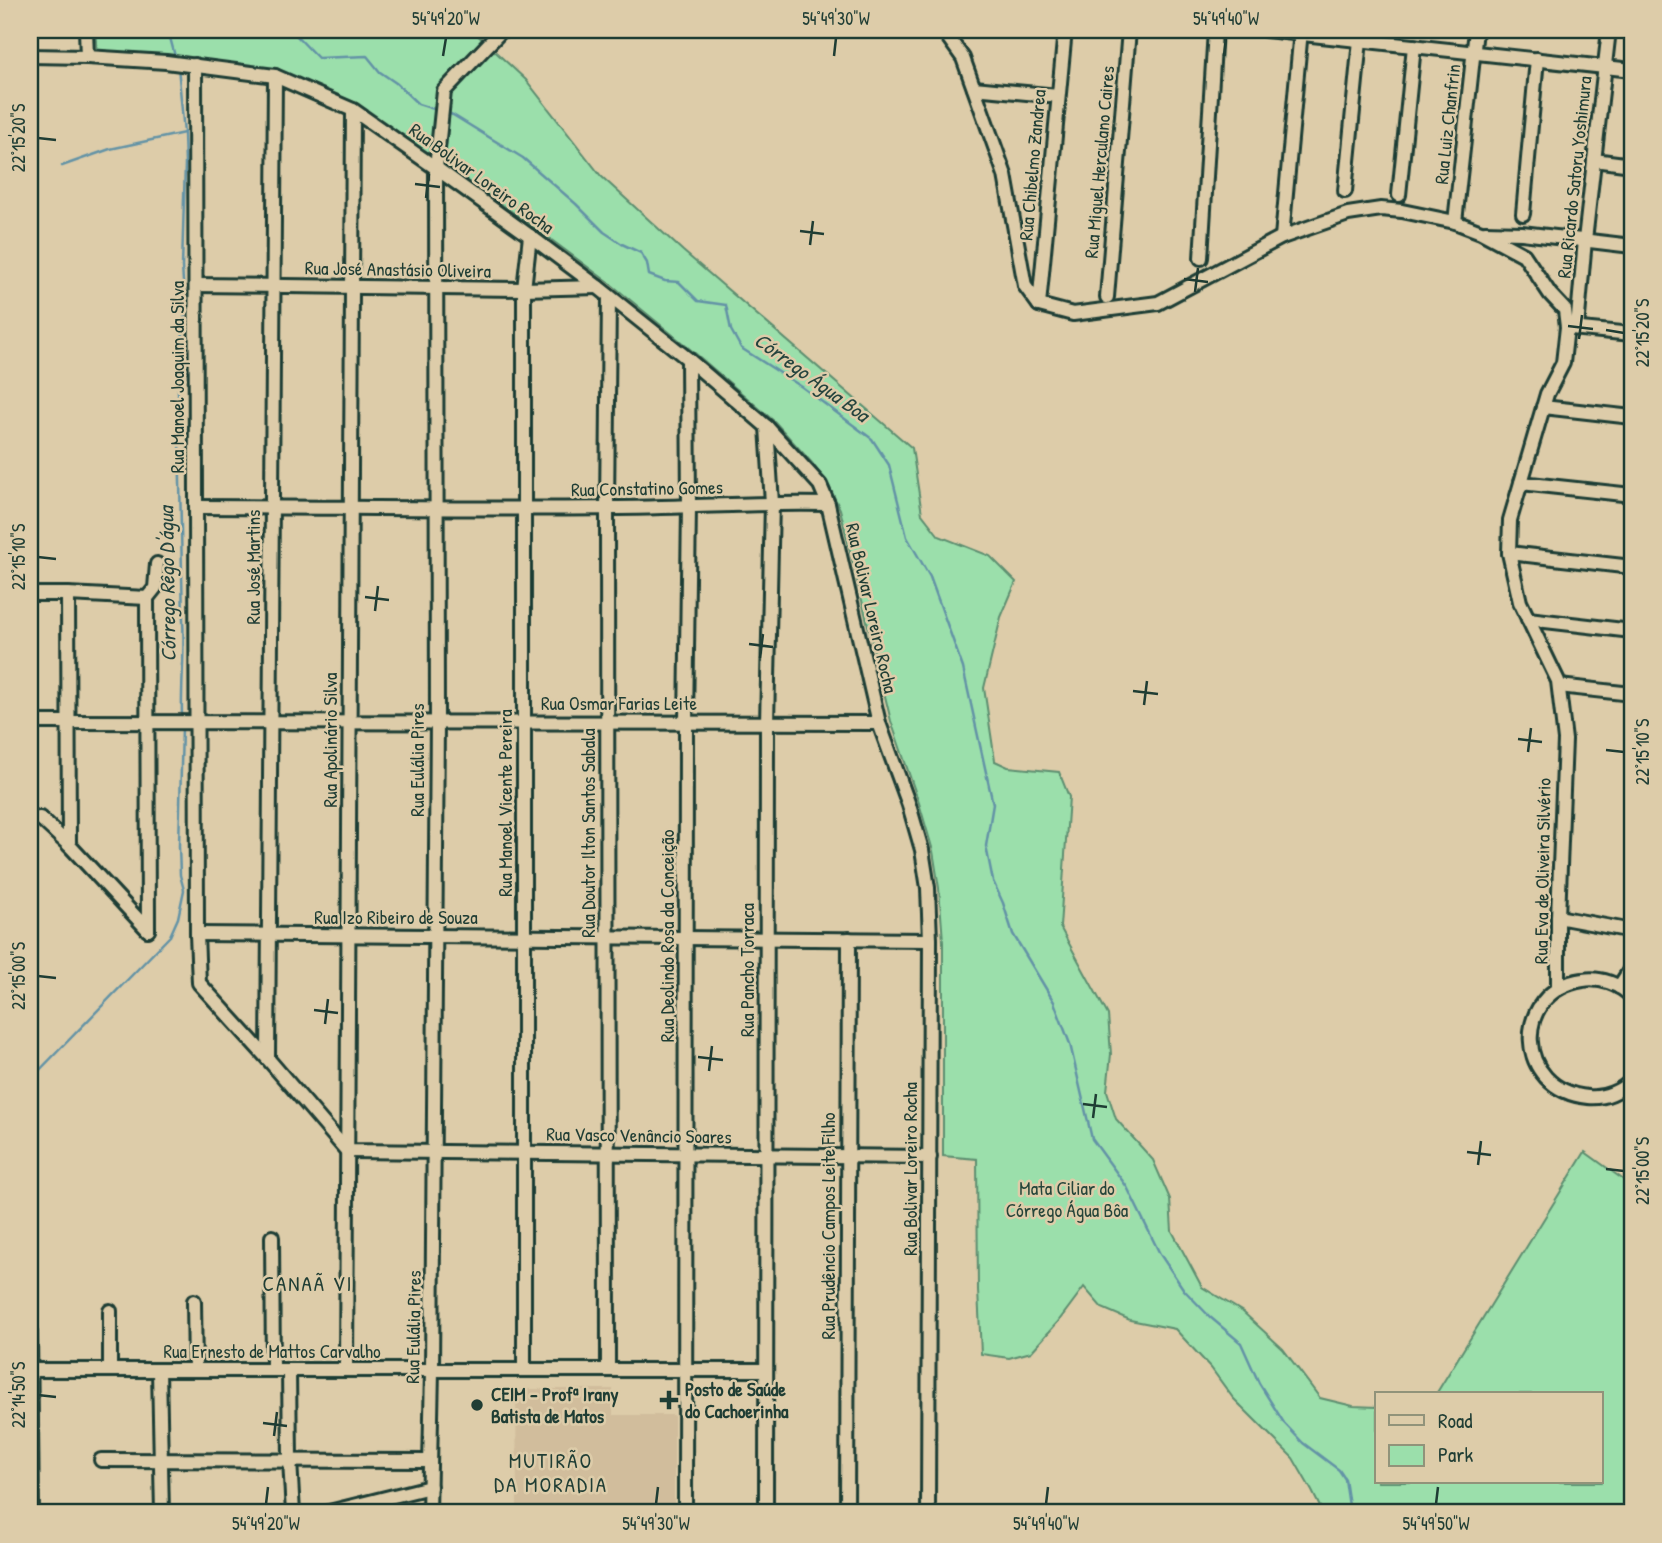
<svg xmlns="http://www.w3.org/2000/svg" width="1662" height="1543" font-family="'Patrick Hand',sans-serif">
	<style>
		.built { fill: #d1bd9c }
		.green { fill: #9bdfab; stroke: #5d8e70; stroke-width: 2 }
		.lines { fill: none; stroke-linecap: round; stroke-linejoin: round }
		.stream { stroke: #6493a6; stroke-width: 2.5 }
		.minor-casing { stroke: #1f3d34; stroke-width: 18 }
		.minor { stroke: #ddcca9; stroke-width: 12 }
		.ticks { fill: none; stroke: #1f3d34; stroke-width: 2.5 }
		.poi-dot { fill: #1f3d34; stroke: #ddcca9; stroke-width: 2.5 }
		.labels { text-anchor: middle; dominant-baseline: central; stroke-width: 5; stroke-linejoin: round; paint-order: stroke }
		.street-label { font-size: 19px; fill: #1f3d34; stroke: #ddcca9 }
		.park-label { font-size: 19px; fill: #25453a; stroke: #ddcca9 }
		.poi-label { font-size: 19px; font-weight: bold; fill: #1f3d34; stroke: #ddcca9; text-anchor: start }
		.water-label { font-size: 21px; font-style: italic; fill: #25443e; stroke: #ddcca9 }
		.neighbourhood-label { font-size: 21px; letter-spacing: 2px; fill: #1f3d34; stroke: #ddcca9 }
		.neatline { fill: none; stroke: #1f3d34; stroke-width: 2.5 }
		.ticks-label { font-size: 18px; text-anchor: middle; fill: #1f3d34 }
	</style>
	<rect width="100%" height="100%" fill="#ddcca9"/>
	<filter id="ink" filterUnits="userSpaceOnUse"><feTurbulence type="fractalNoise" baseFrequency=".0143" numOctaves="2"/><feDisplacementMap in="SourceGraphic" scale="14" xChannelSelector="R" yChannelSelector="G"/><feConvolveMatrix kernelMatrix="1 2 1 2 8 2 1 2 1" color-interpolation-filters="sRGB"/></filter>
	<g filter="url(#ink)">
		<polygon class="built" points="516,1389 613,1389 613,1415 674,1415 674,1509 517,1509"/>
		<polygon class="green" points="95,30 472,30 526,80 601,176 683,251 912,448 922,514 939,536 990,556 1016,582 1001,617 984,688 995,761 1008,767 1059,772 1069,797 1060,927 1108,1015 1111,1054 1107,1091 1116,1119 1153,1160 1170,1199 1172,1231 1202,1287 1243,1312 1283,1349 1320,1398 1353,1406 1377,1407 1377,1482 1601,1482 1601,1394 1436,1394 1585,1152 1632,1186 1632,1513 1323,1513 1312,1491 1293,1458 1233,1398 1211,1368 1175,1329 1130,1320 1102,1308 1084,1287 1057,1323 1031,1352 1009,1358 981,1354 978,1290 977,1159 943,1156 943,941 939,888 933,851 919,803 891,721 840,509 829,486 812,463 775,422 696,354 612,285 530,224 354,104 274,71 97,52"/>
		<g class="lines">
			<g class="stream">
				<polyline points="168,30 176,60"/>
				<polyline points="291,30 318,58 367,56 380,72 396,83 418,104 437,110"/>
				<path d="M178,66l6,67 1,31 -3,103 3,43 -7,79 5,231c2,32 -2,64 -1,97"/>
				<polyline points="447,113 453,115 523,158 576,204 604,232 622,244 641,253 647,263 649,275 665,281 679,282 698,301 726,305 731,330 741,348 802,387 872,439 889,465 907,537 930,577 963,668 993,804 986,846 993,881 1003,903 1013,934 1054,1002 1070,1044 1092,1139 1127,1187 1160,1254 1184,1290 1210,1317 1241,1343 1259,1383 1284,1423 1303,1443 1339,1470 1345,1479 1349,1506 1351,1513"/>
				<polyline points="62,166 110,149 184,133"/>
				<polyline points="30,1080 170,936 178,918 184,890 180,875 179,846 182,727"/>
			</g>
			<defs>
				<g id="minor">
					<polyline points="86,30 87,57"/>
					<polyline points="943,30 963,58 1005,175 1025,286 1039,305 1073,314 1158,303 1282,237 1348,214 1381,209 1402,211 1455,222 1481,232 1524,255 1550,294 1565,310 1567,327 1563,363 1547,394 1510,520 1509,553 1520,602 1558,681 1565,740 1558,917 1558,988"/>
					<polyline points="1266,30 1632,70"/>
					<polyline points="30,56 87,57 166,62 275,76 353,110 436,168 530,236 598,287 688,359 767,427 820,485 828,504 879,723 909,805 922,850 928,888 930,940 928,1513"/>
					<polyline points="195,65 197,934 199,983 268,1059 347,1151 930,1157"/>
					<polyline points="974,88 1058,96"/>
					<polyline points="1594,160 1632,165"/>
					<polyline points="1345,191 1360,40"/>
					<polyline points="1399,195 1414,46"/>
					<polyline points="1523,214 1537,59"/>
					<polyline points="1455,222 1476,30"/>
					<polyline points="1485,232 1522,233 1632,246"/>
					<polyline points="1282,237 1301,30"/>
					<polyline points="1201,258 1215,30"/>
					<polyline points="196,285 524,289 598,287"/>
					<polyline points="1107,297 1129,30"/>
					<polyline points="1039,305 1065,30"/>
					<polyline points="1571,328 1632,334"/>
					<polyline points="1577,328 1585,240 1609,30"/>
					<polyline points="1543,407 1632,417"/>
					<polyline points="1521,483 1632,495"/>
					<path d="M197,507c138,0 276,3 413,1 73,0 145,-6 218,-4"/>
					<polyline points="1509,553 1632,567"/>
					<polyline points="30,594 68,594 147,598"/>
					<polyline points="68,594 69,845"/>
					<polyline points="147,598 148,930"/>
					<polyline points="147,598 155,588 157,564"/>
					<polyline points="1528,619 1632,631"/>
					<polyline points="1559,686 1632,694"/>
					<polyline points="30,722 879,723"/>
					<polyline points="30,819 40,818 69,845 148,930"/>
					<polyline points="1558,917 1632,931"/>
					<polyline points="197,934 930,940"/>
					<polyline points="1619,987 1632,967"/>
					<path d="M1632,997c-12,-13 -32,-20 -49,-17 -72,11 -69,110 5,117 16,2 33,-6 44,-17"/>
					<polyline points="268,1059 275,76"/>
					<polyline points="272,1237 273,1370"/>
					<polyline points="194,1301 195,1370"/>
					<polyline points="110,1311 110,1370"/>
					<polyline points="30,1331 32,1513"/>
					<polyline points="30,1370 766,1370"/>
					<polyline points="159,1370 162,1513"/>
					<polyline points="289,1370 290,1460 293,1513"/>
					<polyline points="346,1370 353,110"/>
					<polyline points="524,1370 524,289 530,236"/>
					<polyline points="608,1370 607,509 609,296"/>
					<polyline points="101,1460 430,1461"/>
					<polyline points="325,1513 430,1487"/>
					<polyline points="429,1513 432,1370 437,722 436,168 444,91 502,30"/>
					<polyline points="685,1513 686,723 689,507 688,359"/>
					<polyline points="766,1513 767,723 772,503 767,427"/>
					<polyline points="847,1513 849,939"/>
				</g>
			</defs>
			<use href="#minor" class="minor-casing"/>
			<use href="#minor" class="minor"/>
		</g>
	</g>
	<path class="ticks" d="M443,56l3,-18M834,56l2,-18M1224,56l2,-18M38,138l18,2M415,184l25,3M426,198l3,-24M800,231l24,3M810,245l3,-24M1184,279l24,3M1195,292l3,-24M1568,326l25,3M1606,330l18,3M1579,339l3,-24M38,557l18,2M365,597l24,3M375,611l3,-25M749,644l24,3M760,658l3,-24M1133,691l25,3M1144,705l3,-24M1518,739l24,3M1606,750l18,2M1528,752l3,-24M38,976l18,2M314,1010l24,3M325,1024l3,-25M698,1057l25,3M709,1071l3,-25M1083,1104l24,3M1093,1118l3,-24M1467,1152l24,3M1478,1165l3,-24M1606,1169l18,2M38,1395l18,2M263,1423l24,3M274,1436l3,-24M266,1504l2,-17M656,1504l2,-17M1046,1504l2,-17M1436,1504l2,-17"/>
	<g class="poi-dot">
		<path d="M665.5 1389.5h7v7h7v7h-7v7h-7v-7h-7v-7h7z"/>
		<circle cx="477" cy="1405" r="7"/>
	</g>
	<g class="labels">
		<g class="street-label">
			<text transform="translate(1447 124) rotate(-84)">Rua Luiz Chanfrin</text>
			<text transform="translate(1099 162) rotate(-85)">Rua Miguel Herculano Caires</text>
			<text transform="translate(1032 165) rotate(-85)">Rua Chibelmo Zandrea</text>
			<text transform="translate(1574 177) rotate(-84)">Rua Ricardo Satoru Yoshimura</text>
			<text transform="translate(482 178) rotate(36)">Rua Bolivar Loreiro Rocha</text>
			<text transform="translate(398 269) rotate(1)">Rua José Anastásio Oliveira</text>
			<text transform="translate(177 377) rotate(-90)">Rua Manoel Joaquim da Silva</text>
			<text transform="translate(647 488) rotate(-1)">Rua Constatino Gomes</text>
			<text transform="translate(253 567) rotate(-90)">Rua José Martins</text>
			<text transform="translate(872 608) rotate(77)">Rua Bolivar Loreiro Rocha</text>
			<text x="619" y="703">Rua Osmar Farias Leite</text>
			<text transform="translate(330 740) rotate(-90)">Rua Apolinário Silva</text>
			<text transform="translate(417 760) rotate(-90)">Rua Eulália Pires</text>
			<text transform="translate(505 803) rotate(-90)">Rua Manoel Vicente Pereira</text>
			<text transform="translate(588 833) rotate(-90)">Rua Doutor Ilton Santos Sabala</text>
			<text transform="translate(1542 871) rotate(-89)">Rua Eva de Oliveira Silvério</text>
			<text x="396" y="917">Rua Izo Ribeiro de Souza</text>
			<text transform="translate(667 936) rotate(-90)">Rua Deolindo Rosa da Conceição</text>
			<text transform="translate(747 970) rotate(-90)">Rua Pancho Torraca</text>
			<text transform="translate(639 1135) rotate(1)">Rua Vasco Venâncio Soares</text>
			<text transform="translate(910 1169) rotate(-90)">Rua Bolivar Loreiro Rocha</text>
			<text transform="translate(828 1226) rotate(-90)">Rua Prudêncio Campos Leite Filho</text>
			<text transform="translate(413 1327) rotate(-89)">Rua Eulália Pires</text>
			<text x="272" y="1351">Rua Ernesto de Mattos Carvalho</text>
		</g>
		<g class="park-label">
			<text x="1067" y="1188">Mata Ciliar do<tspan x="1067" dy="22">Córrego Água Bôa</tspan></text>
		</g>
		<g class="poi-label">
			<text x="685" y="1389">Posto de Saúde<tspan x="685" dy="22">do Cachoerinha</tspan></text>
			<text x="491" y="1394">CEIM - Profª Irany<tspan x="491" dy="22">Batista de Matos</tspan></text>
		</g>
		<g class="water-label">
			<text transform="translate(812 377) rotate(36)">Córrego Água Boa</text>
			<text transform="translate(167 584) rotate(-91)">Córrego Rêgo D'água</text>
		</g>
		<g class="neighbourhood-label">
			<text x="308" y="1283">CANAÃ VI</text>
			<text x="551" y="1460">MUTIRÃO<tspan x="551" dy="24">DA MORADIA</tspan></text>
		</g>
	</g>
	<rect width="1662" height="1543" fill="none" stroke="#ddcca9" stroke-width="77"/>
	<rect x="1375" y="1392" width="228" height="91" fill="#ddcca9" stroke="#91937a" stroke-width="2"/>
	<rect x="1389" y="1415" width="35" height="10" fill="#ddcca9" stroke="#91937a" stroke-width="2"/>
	<text x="1438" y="1428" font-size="21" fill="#1f3d34">Road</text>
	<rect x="1389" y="1445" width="35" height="21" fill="#9bdfab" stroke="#91937a" stroke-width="2"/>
	<text x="1438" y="1462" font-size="21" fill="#1f3d34">Park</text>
	<rect x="38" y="38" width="1586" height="1466" class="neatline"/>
	<g class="ticks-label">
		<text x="446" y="25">54°49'20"W</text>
		<text x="836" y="25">54°49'30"W</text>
		<text x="1226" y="25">54°49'40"W</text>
		<text transform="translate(19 138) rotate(-90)" y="6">22°15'20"S</text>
		<text transform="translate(1643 333) rotate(-90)" y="6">22°15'20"S</text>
		<text transform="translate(19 557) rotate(-90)" y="6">22°15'10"S</text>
		<text transform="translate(1643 752) rotate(-90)" y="6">22°15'10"S</text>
		<text transform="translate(19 976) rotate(-90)" y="6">22°15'00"S</text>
		<text transform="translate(1643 1171) rotate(-90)" y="6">22°15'00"S</text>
		<text transform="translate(19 1395) rotate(-90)" y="6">22°14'50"S</text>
		<text x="266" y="1530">54°49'20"W</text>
		<text x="656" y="1530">54°49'30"W</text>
		<text x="1046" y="1530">54°49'40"W</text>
		<text x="1436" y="1530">54°49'50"W</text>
	</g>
</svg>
